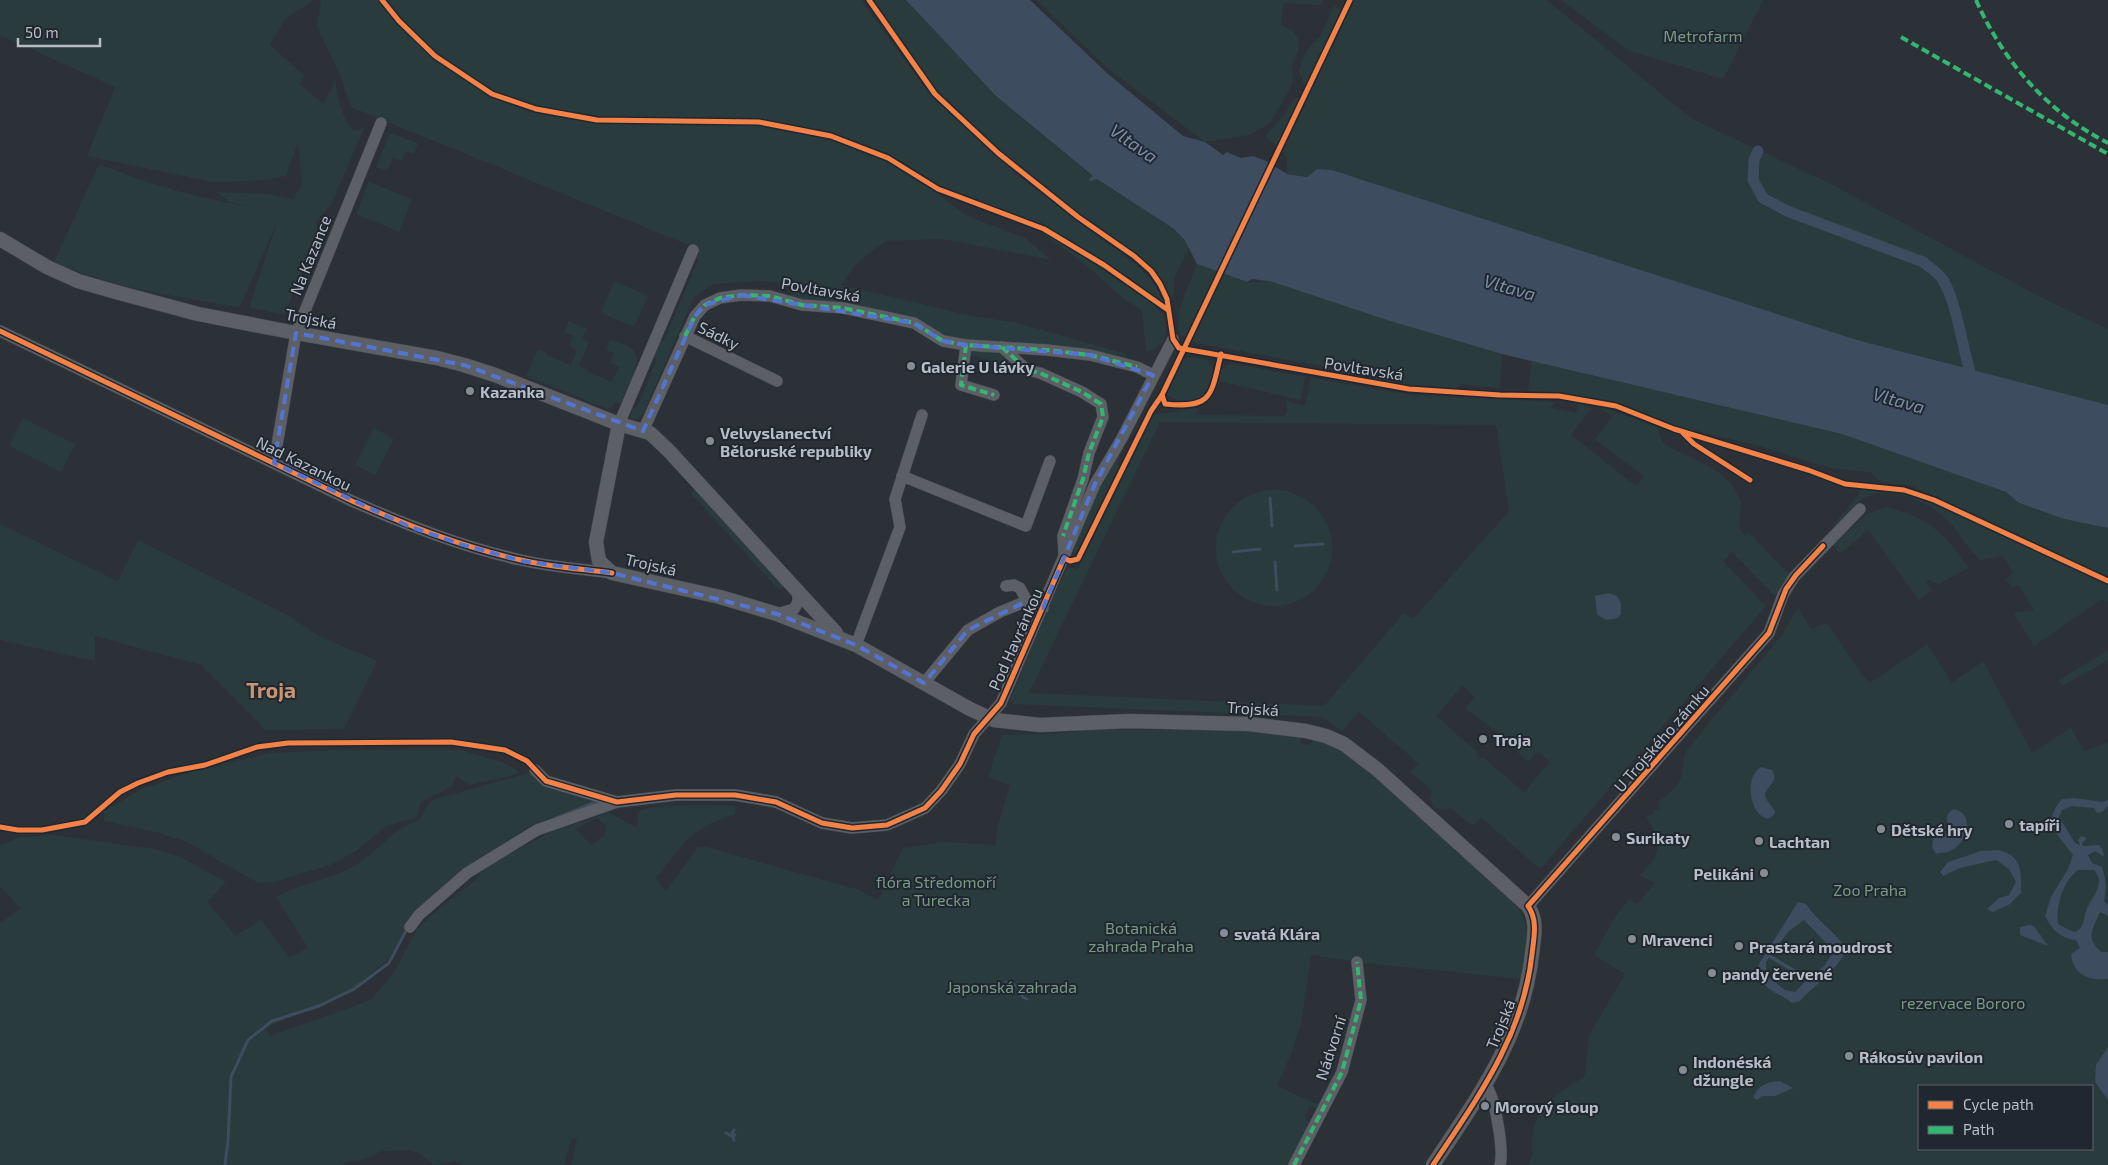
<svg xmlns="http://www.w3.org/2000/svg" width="2108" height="1165" font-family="'Exo 2',sans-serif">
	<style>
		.green { fill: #2a3b3d; fill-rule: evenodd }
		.water { fill: #3d4c5f; fill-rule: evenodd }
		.pier { fill: #2c3137 }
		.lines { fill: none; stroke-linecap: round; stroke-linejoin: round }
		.stream { stroke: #3d4c5f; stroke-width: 3 }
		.canal { stroke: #3d4c5f; stroke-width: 11 }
		.minor-casing { stroke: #484c50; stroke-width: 12 }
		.tertiary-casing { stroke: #484c50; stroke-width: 15 }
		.minor { stroke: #5c5f65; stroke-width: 11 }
		.tertiary { stroke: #5c5f65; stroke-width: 14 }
		.quiet { stroke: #33b770; stroke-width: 4; stroke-dasharray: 8 4; stroke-linecap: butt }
		.cycleway-casing { stroke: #202731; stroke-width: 8 }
		.cycleway { stroke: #f48246; stroke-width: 5 }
		.marked { fill: none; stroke: #5375d2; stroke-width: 4; stroke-dasharray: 10 6; stroke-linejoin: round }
		.poi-dot { fill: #868c95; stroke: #202731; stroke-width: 2 }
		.labels { text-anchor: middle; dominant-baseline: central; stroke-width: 4; stroke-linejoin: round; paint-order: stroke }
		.park-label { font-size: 16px; fill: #789a80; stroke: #202731 }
		.street-label { font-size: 16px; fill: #b7bdc7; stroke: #202731 }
		.poi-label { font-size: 16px; font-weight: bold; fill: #b7bdc7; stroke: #202731; text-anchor: start }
		.water-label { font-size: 18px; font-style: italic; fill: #7b8fa7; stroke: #202731 }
		.district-label { font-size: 21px; font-weight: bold; fill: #c99570; stroke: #202731 }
	</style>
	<rect width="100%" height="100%" fill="#2c3137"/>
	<g class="green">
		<path d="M0,0h314l-29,19 -15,26 35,31 -6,8 25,20 11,-24c3,18 6,37 19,51l10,-3 -33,77 -16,17 4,11 -35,82 -35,-8 29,-87 -38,87c-62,-10 -128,-19 -186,-45l45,-98c52,21 97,34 153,43l-22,-5 -14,-10 51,2 26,5 9,-15 -4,-42 -12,34 -20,4 -53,2 -126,-26 28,-69 -115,-52z"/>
		<polygon points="321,0 861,0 929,94 1017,175 1141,269 1155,285 1163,302 1044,225 972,198 924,183 967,216 1025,238 1052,260 943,239 886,241 856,264 841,285 968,315 1018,323 1126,354 1127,361 947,337 923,324 790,300 792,283 758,281 713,284 694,297 644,412 638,419 633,420 630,418 632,408 637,407 657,359 654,356 660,341 664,341 698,260 695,256 698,249 351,107 340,75 317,27"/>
		<polygon points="869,0 906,0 996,96 1093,177 1174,229 1184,239 1189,249 1174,278 1174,294 1170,299 1162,281 1151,271 1134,256 1078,217 998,153 935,94"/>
		<polygon points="1036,0 1324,0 1320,5 1283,3 1281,25 1293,31 1299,39 1298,51 1292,65 1293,79 1291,87 1270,123 1249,135 1205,142 1111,71"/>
		<polygon points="1354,0 1547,0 1692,119 1829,183 2048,301 2108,329 2108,405 1857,340 1317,169 1307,177 1287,174 1287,161 1283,150"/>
		<polygon points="1561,0 1763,0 1723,79 1627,50"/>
		<polygon points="1334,6 1341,10 1305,87 1299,71 1302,59 1310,46 1320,37"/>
		<polygon points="1297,97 1300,98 1276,146 1265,136 1282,118 1293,100"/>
		<polygon points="390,133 418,143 414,154 406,151 401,161 393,157 387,171 376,167"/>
		<polygon points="369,182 412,199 399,232 356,214"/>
		<path d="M1042,233l8,2 101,67c4,5 10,10 13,16 7,14 -1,32 -18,33l-4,-41 -17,-10 -40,-36z"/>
		<path d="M1197,264l49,18h27l117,39 112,33 -2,34 -39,-4 -5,5c-24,-2 -107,-8 -123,-21l-137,-25 -16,-8c-7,-22 10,-50 17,-71z"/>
		<polygon points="614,281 648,296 634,327 601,313"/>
		<path d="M569,321l18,8 -5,10 7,3 -10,24 9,4 -1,2 25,10 7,-15 -9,-4 4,-10 -8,-3 4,-10c7,2 17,4 22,9 14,11 -6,42 -12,55l-5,-2 -2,4 -6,3 -81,-33 12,-27 8,4v2l25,10 6,-15 -8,-4 4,-10 -9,-4z"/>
		<polygon points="970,347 993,348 1020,367 969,355"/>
		<path d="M1195,357l12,3 5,6c1,29 -18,45 -45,29l16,-35z"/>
		<path d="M1532,361l310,73 164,58 13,11 45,16 44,9v74l-6,-3 -68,47 -20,-32 1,-2 19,-1 -15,-26 -8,2 -5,-8 7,-6 -11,-17 -22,4c-12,-10 -19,-25 -29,-36 -19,-21 -60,-41 -87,-26 -14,7 -21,23 -34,31l29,-35 -1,-6 45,4 37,13 150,72 -8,-11 -42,-22 -131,-59 -26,-2 -13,-11 -40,-4 -74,-23 -82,-19 -60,-24 -58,-9 -26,-2 -2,-2z"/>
		<polygon points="1231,363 1305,377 1301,400 1218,381 1222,369"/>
		<path d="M1311,378l101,17 143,7 -5,6 26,5 2,-10 14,5 -21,27 65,51 8,-9 -49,-38 17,-22 -13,-11 58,21 5,15c26,18 64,23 77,55 6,14 -6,27 5,38l4,-3 43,44 -16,20 -43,-44 -9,9 43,45 -226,263 -59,-52 -9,9 -21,-18 -8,2 -9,-3 -4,-8 2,-8 -22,-19 8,-9 -59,-51 -16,18v2l-20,-15 -311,-13 1,-2 -3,-2 36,-88 21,-44h7l3,2 76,-156c16,0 30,-5 46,-6l-4,7 89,1 3,-3 -1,-12 19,5zM1160,422l336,3 13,86 -96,108 -9,-6 -80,93 -295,-13zM1609,594c8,4 11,10 12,18l-9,7 -7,-1 -9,-8v-7l7,-8zM1462,686l13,11 -10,11 28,21 35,33 10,-11 12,11 -26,30 -41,-35 -2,2 -5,-5 1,-2 -41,-36z"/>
		<polygon points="23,418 75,444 61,472 9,446"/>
		<polygon points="374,428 394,439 375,475 355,465"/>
		<polygon points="1125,444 1117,464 1119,466 1076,554 1073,552 1102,478"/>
		<polygon points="697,489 785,585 781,590 777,588 691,494"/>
		<circle cx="1274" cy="548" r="58"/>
		<path d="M1886,507c43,11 58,25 82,61l-29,16 -9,-4 -5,2 7,8 -13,10 -51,-70 -28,24 -7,-9 34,-31z"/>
		<polygon points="0,524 118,581 138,540 291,617 317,635 377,661 344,729 266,730 201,665 95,636 95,661 0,640"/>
		<path d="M1798,608l13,21 16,-6 33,49 10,11 57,-39 25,39 31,-22 49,92 39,-25 13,23 24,-8v422h-580c8,-15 2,-12 4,-26 4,-37 24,-44 52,-62 4,-14 2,-28 5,-42l36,-61 -31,-19 21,-38 14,-18 8,5 18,-21 -15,-7c22,-25 23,-31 6,-60l7,-2v-3l7,-2 -2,-8c9,-3 22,-17 24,-27 2,-10 0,-15 5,-24l94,-114zM1919,1086h173v63h-173z"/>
		<polygon points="2108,650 2108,660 2062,686 2059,680"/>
		<path d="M1185,728l46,1 70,9 -1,6 9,1 5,-5 24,8 34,26 141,127c21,26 14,47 10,78l-158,-16 -54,-8 -10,69 -10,30 -14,32 43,19 -2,3 -9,-1 -4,10 5,7 -23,41h-716l6,-27 -6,1 -7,26h-101l-8,-4 -16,4 -7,-1 -13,-11 -10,-3 -27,1 -17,8 -18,3 -5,3h-342v-242l21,-14 -21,-23v-41l20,-8 34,-2 100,14 25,7 47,26 -19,20 29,34 25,-16 28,37 19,-9 -32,-51c25,-14 54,-17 78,-31 26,-15 35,-36 66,-46l8,-15 7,-6 94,-26 11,11 54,18 -63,23 -69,46 -48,42 -25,46 -42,34 -81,35 4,8 101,-36 24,-29 22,-42 24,-22 32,-25 14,-16 64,-34 57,-19 30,15v-15l3,-3c30,-7 63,-5 94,-4v8l-24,9 -23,15 -32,40 10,13 32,-44h8l150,42 22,11 25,-52 41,-6 52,3 1,-17 13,-43 -22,-8 14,-42 51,-1 43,-5 84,1zM597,818l9,8 -1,9 -13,10 -17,-16z"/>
		<polygon points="338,750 461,750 504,763 520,772 510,776 469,785 456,776 452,786 421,802 417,818 403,821 385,827 356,851 330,865 274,882 258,883 187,842 156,832 104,821 104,811 142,789 185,774 269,753"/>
	</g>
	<g class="water">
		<polygon points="906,0 1030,0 1108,74 1183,136 1205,142 1223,155 1227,152 1241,158 1253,156 1266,161 1287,174 1307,177 1317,169 1332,170 1857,340 2108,405 2108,528 2064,519 2019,503 2006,492 1842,434 1502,354 1390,321 1273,282 1252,279 1247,282 1197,264 1184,239 1174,229 1097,179 1090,181 1089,179 1093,176 996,96"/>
		<polygon points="1609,593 1617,596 1621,603 1621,614 1618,618 1606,620 1597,614 1595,596"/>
		<path d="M1761,767l11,3c7,11 -3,14 -7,24l1,5 9,12 -1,4 -6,4c-19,-4 -24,-43 -7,-52z"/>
		<path d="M2075,798l27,4 6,-2v6l-6,6 -5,1 -3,-5 -22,-2 -10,4 -3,7 16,26 5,2 -2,-5 3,-4 4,1 1,3 3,-3 -7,6 1,3 16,-1 4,6 1,6 -9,-6 -7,4 4,8 10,4c4,12 5,22 2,34l4,4v11l-8,-4c-7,17 -15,25 1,40h7v27c-19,2 -35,-4 -37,-25l9,-6 -4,-8c-16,-2 -24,-10 -31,-24l6,-19 17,-28 5,-14c-16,-22 -32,-32 -11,-56zM2078,870h16c13,15 -3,27 -8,41 -3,9 -1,15 -10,21l-5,-1 -13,-7c-2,-19 5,-43 20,-54z"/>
		<path d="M1954,809c23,6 13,36 -6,43 -3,1 -8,0 -12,2l-4,-7 2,-15 5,3 10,-2c0,-10 -7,-18 5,-24z"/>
		<path d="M1999,850c23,6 23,22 22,43l-11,11 -17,8 -6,-3 12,-11 10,-3 7,-13 -7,-13 -13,-9 -36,8 -17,8 -3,-4 8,-10 33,-11z"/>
		<path d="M1798,902l8,2c11,17 29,27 40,45 -8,22 -32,36 -46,52l-8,2c-17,-12 -38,-17 -33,-39zM1804,920l27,28 1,6 -8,12 -14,12 -39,-23 17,-23zM1769,958l38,22 -12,12 -10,-2 -19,-15v-13z"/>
		<polygon points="2029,925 2034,926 2048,946 2020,935 2020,927"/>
		<polygon points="2108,1047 2108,1100 2095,1082 2096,1065"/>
		<path d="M1780,1081l13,7 -18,8h-13l-5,4 -4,-3c6,-12 13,-15 27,-16z"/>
	</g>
	<polygon class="pier" points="1270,160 1276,164 1222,276 1216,274"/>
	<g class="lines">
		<g class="stream">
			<polyline points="1270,498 1272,526"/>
			<polyline points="1295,546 1323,544"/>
			<polyline points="1233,552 1260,549"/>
			<polyline points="1275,562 1277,590"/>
			<polyline points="556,818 596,802"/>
			<polyline points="1006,982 1017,986 1023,997 1027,999"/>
			<polyline points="734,1130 732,1133 735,1135 733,1137 734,1140"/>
			<polyline points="726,1133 733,1137"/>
			<polyline points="225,1165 228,1141 231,1077 248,1040 272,1021 319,1006 354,989 389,963 408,927"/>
		</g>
		<path class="canal" d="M1758,151l-4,9 -1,20 10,18 24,13 136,51c7,6 15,10 20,18 16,28 19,71 30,101"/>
		<defs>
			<g id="minor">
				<path d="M0,331l352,170c55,24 110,46 169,59 30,7 61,9 91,13"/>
				<polyline points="685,336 777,381"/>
				<polyline points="966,345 961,385 994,395"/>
				<polyline points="1002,347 1027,370 1040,373 1082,392 1101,404 1103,417 1089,453 1083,479 1063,536 1064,554"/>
				<polyline points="619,424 693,250"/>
				<polyline points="643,431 695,316 705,305 720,298 741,295 770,296 802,305 843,308 914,323 943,341 966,345 1047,350 1090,355 1137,367 1153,375"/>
				<polyline points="274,463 296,333 381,123"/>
				<polyline points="902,476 1026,526 1050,461"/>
				<polyline points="1006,586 1014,585 1020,588 1027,601"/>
				<polyline points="777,614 794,609 798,602 798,593"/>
				<polyline points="856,645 900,527 895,499 922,415"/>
				<polyline points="924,683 968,630 1000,612 1027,601 1043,608"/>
				<polyline points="535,770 546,781 617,802"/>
				<polyline points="1528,906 1769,633 1783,595 1794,577 1860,509"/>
				<polyline points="410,927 419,915 467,873 537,830 617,802 676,795 735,795 776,802 822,823 852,828 887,825 925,808 941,791 960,764 974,734 1001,703 1095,484 1122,438 1173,339"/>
				<path d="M1484,1088c4,1 5,1 6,5 6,13 14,59 10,72"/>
				<polyline points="1294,1165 1342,1072 1361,1000 1357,962"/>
			</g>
			<g id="tertiary">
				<polyline points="0,239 47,267 78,281 116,292 198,314 296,333 437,358 464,365 495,375 619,424 650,433 669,451 836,633"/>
				<path d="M619,424l-23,118 3,19 13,12 108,24 57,17 79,31 114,64 24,11 46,5 89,-4 120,3 57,7 20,5 18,8 34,26 150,136c10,14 6,31 4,48 -9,83 -54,143 -99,211"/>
			</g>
		</defs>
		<use href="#minor" class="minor-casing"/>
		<use href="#tertiary" class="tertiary-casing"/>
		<use href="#minor" class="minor"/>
		<use href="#tertiary" class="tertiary"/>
		<g class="quiet">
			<path d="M1976,0c27,61 71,112 132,143"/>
			<polyline points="1901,37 2108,154"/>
			<polyline points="685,336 695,316 705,305 720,298 741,295 770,296 802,305 843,308 914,323 943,341 966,345 1047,350 1090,355 1137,367"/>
			<polyline points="966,345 961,385 994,395"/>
			<polyline points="1002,347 1027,370 1040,373 1082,392 1101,404 1103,417 1089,453 1083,479 1063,536"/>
			<polyline points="1294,1165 1342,1072 1361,1000 1357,962"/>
		</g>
		<defs>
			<g id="cycleway">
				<polyline points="382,0 399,21 435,56 492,94 536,109 597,120 759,122 831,136 888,158 938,189 1044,229 1104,265 1168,310"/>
				<polyline points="869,0 935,94 998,153 1078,217 1134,256 1151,271 1160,284 1167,299 1173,339 1179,348 1409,389 1500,395 1559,396 1616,406 1674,429 1808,470 1845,484 1904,490 1934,500 2108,581"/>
				<path d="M0,331l352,170c55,24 110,46 169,59 30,7 61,9 91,13"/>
				<path d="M1162,395l3,9c48,5 46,-9 56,-50"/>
				<polyline points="1683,433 1694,444 1750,480"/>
				<polyline points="0,827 18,830 42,830 85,822 120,792 138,783 168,772 205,765 257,747 288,743 451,742 505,750 527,761 546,781 617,802 676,795 735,795 776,802 822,823 852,828 887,825 925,808 941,791 960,764 974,734 1001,703 1064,558 1070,561 1078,559 1151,411 1162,395 1350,0"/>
				<path d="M1433,1165c45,-68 90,-128 99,-211 2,-17 6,-34 -4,-48l241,-273 17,-44 10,-14 27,-29"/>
			</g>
		</defs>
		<use href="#cycleway" class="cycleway-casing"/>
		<use href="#cycleway" class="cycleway"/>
	</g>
	<path class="marked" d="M741,295l173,28 29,18 23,4 124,10 63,20 -58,109 -52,124 -16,-7 -59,29 -44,53 -68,-38 -79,-31 -165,-41 -90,-12 -62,-17 -52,-18 -134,-63 22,-130 168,32 179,66 52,-115 10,-11z"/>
	<g class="poi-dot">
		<circle cx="911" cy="366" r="5"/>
		<circle cx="470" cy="391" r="5"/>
		<circle cx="710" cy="441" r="5"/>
		<circle cx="1483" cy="739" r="5"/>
		<circle cx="2009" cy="824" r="5"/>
		<circle cx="1881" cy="829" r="5"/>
		<circle cx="1616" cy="837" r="5"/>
		<circle cx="1759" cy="841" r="5"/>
		<circle cx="1764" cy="873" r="5"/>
		<circle cx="1224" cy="933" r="5"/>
		<circle cx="1632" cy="939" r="5"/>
		<circle cx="1739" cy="946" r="5"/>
		<circle cx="1712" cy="973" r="5"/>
		<circle cx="1849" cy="1056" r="5"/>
		<circle cx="1683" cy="1070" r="5"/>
		<circle cx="1485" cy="1106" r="5"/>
	</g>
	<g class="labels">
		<g class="park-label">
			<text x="1703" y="35">Metrofarm</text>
			<text x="936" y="881">flóra Středomoří<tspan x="936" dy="18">a Turecka</tspan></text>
			<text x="1870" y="889">Zoo Praha</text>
			<text x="1141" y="927">Botanická<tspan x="1141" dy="18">zahrada Praha</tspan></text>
			<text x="1012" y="986">Japonská zahrada</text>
			<text x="1963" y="1002">rezervace Bororo</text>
		</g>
		<g class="street-label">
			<text transform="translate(310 255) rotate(-68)">Na Kazance</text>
			<text transform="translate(821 289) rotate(10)">Povltavská</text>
			<text transform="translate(311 318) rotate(11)">Trojská</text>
			<text transform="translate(719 335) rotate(26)">Sádky</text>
			<text transform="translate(1364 368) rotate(9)">Povltavská</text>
			<text transform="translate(304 463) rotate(26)">Nad Kazankou</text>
			<text transform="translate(651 564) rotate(13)">Trojská</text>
			<text transform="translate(1015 639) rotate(-66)">Pod Havránkou</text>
			<text transform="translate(1253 708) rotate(4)">Trojská</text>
			<text transform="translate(1661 738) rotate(-49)">U Trojského zámku</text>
			<text transform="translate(1500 1024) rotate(-68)">Trojská</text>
			<text transform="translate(1330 1048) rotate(-72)">Nádvorní</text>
		</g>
		<g class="poi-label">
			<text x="921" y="366">Galerie U lávky</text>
			<text x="480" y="391">Kazanka</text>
			<text x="720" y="432">Velvyslanectví<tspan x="720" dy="18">Běloruské republiky</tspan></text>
			<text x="1493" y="739">Troja</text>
			<text x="2019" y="824">tapíři</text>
			<text x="1891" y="829">Dětské hry</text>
			<text x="1626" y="837">Surikaty</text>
			<text x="1769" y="841">Lachtan</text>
			<text x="1754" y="873" text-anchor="end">Pelikáni</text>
			<text x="1234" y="933">svatá Klára</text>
			<text x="1642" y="939">Mravenci</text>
			<text x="1749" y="946">Prastará moudrost</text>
			<text x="1722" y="973">pandy červené</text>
			<text x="1859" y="1056">Rákosův pavilon</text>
			<text x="1693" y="1061">Indonéská<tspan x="1693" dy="18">džungle</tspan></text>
			<text x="1495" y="1106">Morový sloup</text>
		</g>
		<g class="water-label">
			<text transform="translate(1134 143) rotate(35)">Vltava</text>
			<text transform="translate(1510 287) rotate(16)">Vltava</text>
			<text transform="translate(1899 400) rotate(16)">Vltava</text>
		</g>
		<g class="district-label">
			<text x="271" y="689">Troja</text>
		</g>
	</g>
	<rect x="1918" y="1085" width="175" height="65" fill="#202731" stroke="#5c636d"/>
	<rect x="1928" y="1101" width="25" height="8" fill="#f48246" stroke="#5c636d"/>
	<text x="1963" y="1110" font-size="15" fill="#b7bdc7">Cycle path</text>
	<rect x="1928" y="1126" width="25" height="8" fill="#33b770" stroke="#5c636d"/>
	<text x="1963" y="1135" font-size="15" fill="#b7bdc7">Path</text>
	<path d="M18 38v8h82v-8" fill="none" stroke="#b7bdc7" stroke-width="2.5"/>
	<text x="25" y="38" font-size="15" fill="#b7bdc7" stroke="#202731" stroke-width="4" paint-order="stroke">50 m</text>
</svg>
